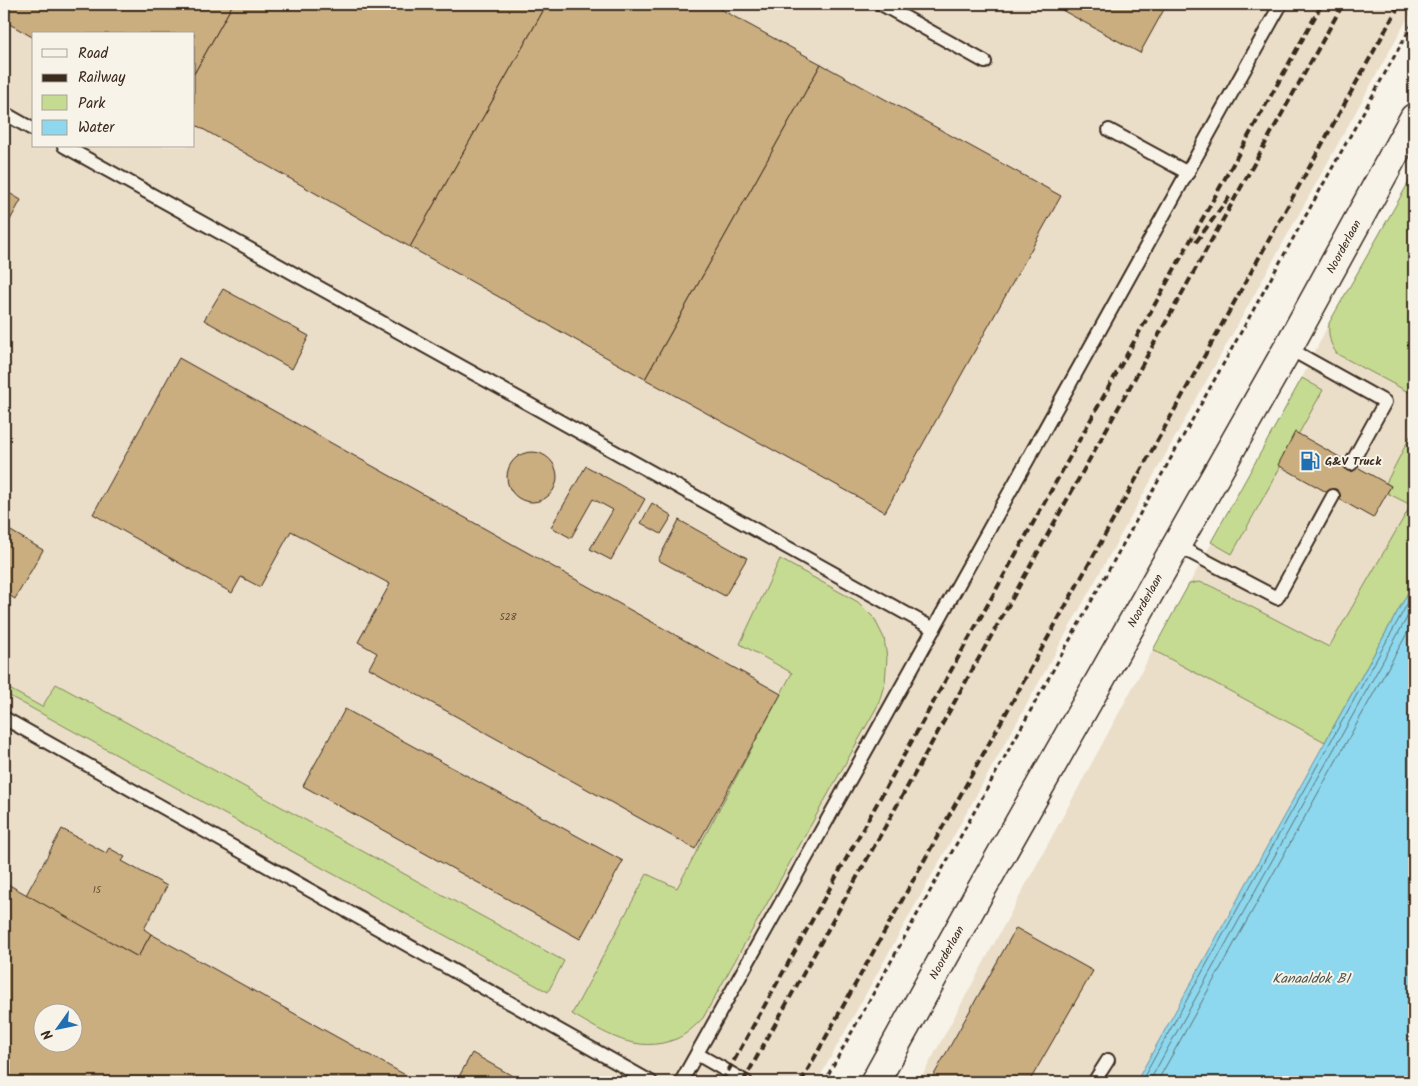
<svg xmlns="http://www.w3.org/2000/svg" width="1418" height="1086" font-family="Kalam,sans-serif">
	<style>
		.built { fill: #eadec9; fill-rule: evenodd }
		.green { fill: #c5db91; stroke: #808258 }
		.water { fill: #8dd8ee; stroke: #6c929b }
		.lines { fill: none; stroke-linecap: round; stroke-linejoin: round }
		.shore { stroke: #5c7071; stroke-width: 1 }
		.building { fill: #caae80; stroke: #3b2a1e; fill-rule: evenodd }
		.lane-casing { stroke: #3b2a1e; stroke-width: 16 }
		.primary-casing { stroke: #3b2a1e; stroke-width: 31 }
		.path { stroke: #3b2a1e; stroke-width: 3; stroke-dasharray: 5 4; stroke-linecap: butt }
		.lane { stroke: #f7f3e8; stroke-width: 12 }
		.primary { stroke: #f7f3e8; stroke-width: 28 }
		.rail { stroke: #3b2a1e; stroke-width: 4; stroke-dasharray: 8 4; stroke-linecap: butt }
		.labels { text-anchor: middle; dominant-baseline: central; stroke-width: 4; stroke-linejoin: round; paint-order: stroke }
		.number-label { font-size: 10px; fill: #5f4b36 }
		.street-label { font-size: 12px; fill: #3b2a1e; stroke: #f7f3e8 }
		.poi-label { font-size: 12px; font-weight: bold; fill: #3b2a1e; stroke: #f7f3e8; text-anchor: start }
		.water-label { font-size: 14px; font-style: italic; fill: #505652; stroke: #f7f3e8 }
	</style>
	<rect width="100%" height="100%" fill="#f7f3e8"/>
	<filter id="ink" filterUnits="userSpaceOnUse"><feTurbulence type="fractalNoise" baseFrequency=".02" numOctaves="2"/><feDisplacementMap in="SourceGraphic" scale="10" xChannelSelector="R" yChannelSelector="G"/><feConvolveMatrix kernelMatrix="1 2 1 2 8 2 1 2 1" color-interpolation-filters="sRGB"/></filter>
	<g filter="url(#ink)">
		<g class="built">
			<path d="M4,4h1410v3l-597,1075h-813zM34,34h160v112h-160zM42,1014h30v30h-30z"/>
			<polygon points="1414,173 1414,582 1136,1082 919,1082 1153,650 1302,378 1329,323"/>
		</g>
		<g class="green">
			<path d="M1414,173v222l-77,-41c-7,-10 -9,-18 -8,-31z"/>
			<polygon points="1302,378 1323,390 1232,554 1211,542"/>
			<polygon points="1414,429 1414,582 1325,742 1153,650 1189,584 1199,582 1209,585 1329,647 1411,505 1387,493 1391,486 1386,483"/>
			<path d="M780,559l78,43 16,16 10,20 3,20 -2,24 -7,23 -175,313c-8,8 -17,17 -27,21 -40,16 -71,-6 -104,-25l75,-140 30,14 115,-215 -52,-29z"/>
			<polygon points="56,684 564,961 548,992 4,693 4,686 42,707"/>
		</g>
		<polygon class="water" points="1414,582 1414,1082 1136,1082"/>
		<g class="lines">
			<g class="shore">
				<polyline points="1141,1082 1414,592"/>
				<polyline points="1149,1082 1414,605"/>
				<polyline points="1157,1082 1414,621"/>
			</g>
		</g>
		<g class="building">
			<polygon points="4,4 233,4 194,74 194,34 34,34 34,38 4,21"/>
			<polygon points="233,4 547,4 410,247 194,124 194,74"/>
			<polygon points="547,4 711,4 821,64 645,379 410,247"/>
			<polygon points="1051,4 1167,4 1140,53"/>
			<polygon points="821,64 1061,196 885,512 645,379"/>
			<polygon points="4,190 21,200 4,231"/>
			<polygon points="223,289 309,336 292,369 204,320"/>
			<polygon points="179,358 781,694 695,849 369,668 377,653 358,642 390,584 291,531 260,587 241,577 232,593 93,514"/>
			<polygon points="1295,432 1391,486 1373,518 1278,465"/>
			<circle cx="532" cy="477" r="25"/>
			<polygon points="586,466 645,499 611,560 590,549 613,510 593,499 571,538 551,527"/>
			<polygon points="652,503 672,516 661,534 641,523"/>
			<polygon points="679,520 747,558 725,596 658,560"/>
			<polygon points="4,527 43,550 15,599 4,592"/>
			<polygon points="345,709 623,861 580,939 303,786"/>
			<polygon points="62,829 106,853 109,848 125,857 122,861 167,886 144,929 151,934 138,957 26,895"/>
			<path d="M4,882l134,75 13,-23 267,148h-414zM42,1014h30v30h-30z"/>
			<polygon points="1016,928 1093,971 1029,1082 930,1082"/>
			<polygon points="472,1053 523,1082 456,1082"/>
		</g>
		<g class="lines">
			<defs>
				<g id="lane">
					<polyline points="881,4 985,62"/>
					<polyline points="4,113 34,130"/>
					<polyline points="1109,130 1188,173"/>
					<polyline points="64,146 934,629"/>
					<polyline points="1288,348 1385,402 1351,464"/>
					<polyline points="1176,545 1277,598 1333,496"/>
					<polyline points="4,718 651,1082"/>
					<polyline points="697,1054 746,1082"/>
					<polyline points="681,1082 868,747 1281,4"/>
					<polyline points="1094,1082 1108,1060"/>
				</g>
				<g id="primary">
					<path id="s1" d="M875,1082l101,-183 312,-551 126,-230"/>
				</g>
			</defs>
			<use href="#lane" class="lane-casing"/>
			<use href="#primary" class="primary-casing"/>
			<polyline class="path" points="824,1082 1414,21"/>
			<use href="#lane" class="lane"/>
			<use href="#primary" class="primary"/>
			<g class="rail">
				<polyline points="1196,242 1230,196"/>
				<polyline points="722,1082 1322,4"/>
				<polyline points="743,1082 1343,4"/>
				<polyline points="801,1082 1400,4"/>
			</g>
		</g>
	</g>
	<defs>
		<symbol id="fuel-bare" viewBox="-9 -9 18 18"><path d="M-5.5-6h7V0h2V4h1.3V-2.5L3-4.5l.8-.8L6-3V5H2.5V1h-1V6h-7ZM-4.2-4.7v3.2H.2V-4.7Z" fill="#1f6fb2" stroke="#f7f3e8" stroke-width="2.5" paint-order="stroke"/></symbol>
	</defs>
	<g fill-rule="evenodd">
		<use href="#fuel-bare" x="1296" y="447" width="28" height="28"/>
	</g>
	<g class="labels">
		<g class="number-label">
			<text x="508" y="617">528</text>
			<text x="97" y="890">15</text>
		</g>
		<g class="street-label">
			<text stroke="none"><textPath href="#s1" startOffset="958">Noorderlaan</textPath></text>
			<text stroke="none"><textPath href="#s1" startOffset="552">Noorderlaan</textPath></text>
			<text stroke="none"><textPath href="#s1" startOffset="148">Noorderlaan</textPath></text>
		</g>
		<g class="poi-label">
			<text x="1325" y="461">G&amp;V Truck</text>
		</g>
		<g class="water-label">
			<text x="1311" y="979">Kanaaldok B1</text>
		</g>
	</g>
	<rect width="1418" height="1086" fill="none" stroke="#f7f3e8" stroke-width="20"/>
	<rect x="10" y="10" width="1398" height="1066" fill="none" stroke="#3b2a1e" stroke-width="2" filter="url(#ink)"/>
	<rect x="32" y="32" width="162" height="115" fill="#f7f3e8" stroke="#aca397"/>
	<rect x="42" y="49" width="25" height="8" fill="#f7f3e8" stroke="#aca397"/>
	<text x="78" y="58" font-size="15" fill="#3b2a1e">Road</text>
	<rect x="42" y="74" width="25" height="8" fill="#3b2a1e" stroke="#aca397"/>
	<text x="78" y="82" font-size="15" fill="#3b2a1e">Railway</text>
	<rect x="42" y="95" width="25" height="15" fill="#c5db91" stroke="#aca397"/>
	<text x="78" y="108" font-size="15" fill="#3b2a1e">Park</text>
	<rect x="42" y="120" width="25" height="15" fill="#8dd8ee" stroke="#aca397"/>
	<text x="78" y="132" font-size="15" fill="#3b2a1e">Water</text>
	<g transform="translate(58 1028) rotate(237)"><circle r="24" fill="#f7f3e8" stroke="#aca397"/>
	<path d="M0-4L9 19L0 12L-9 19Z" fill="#1f6fb2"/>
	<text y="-8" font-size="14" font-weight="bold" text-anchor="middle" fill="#3b2a1e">N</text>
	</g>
</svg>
